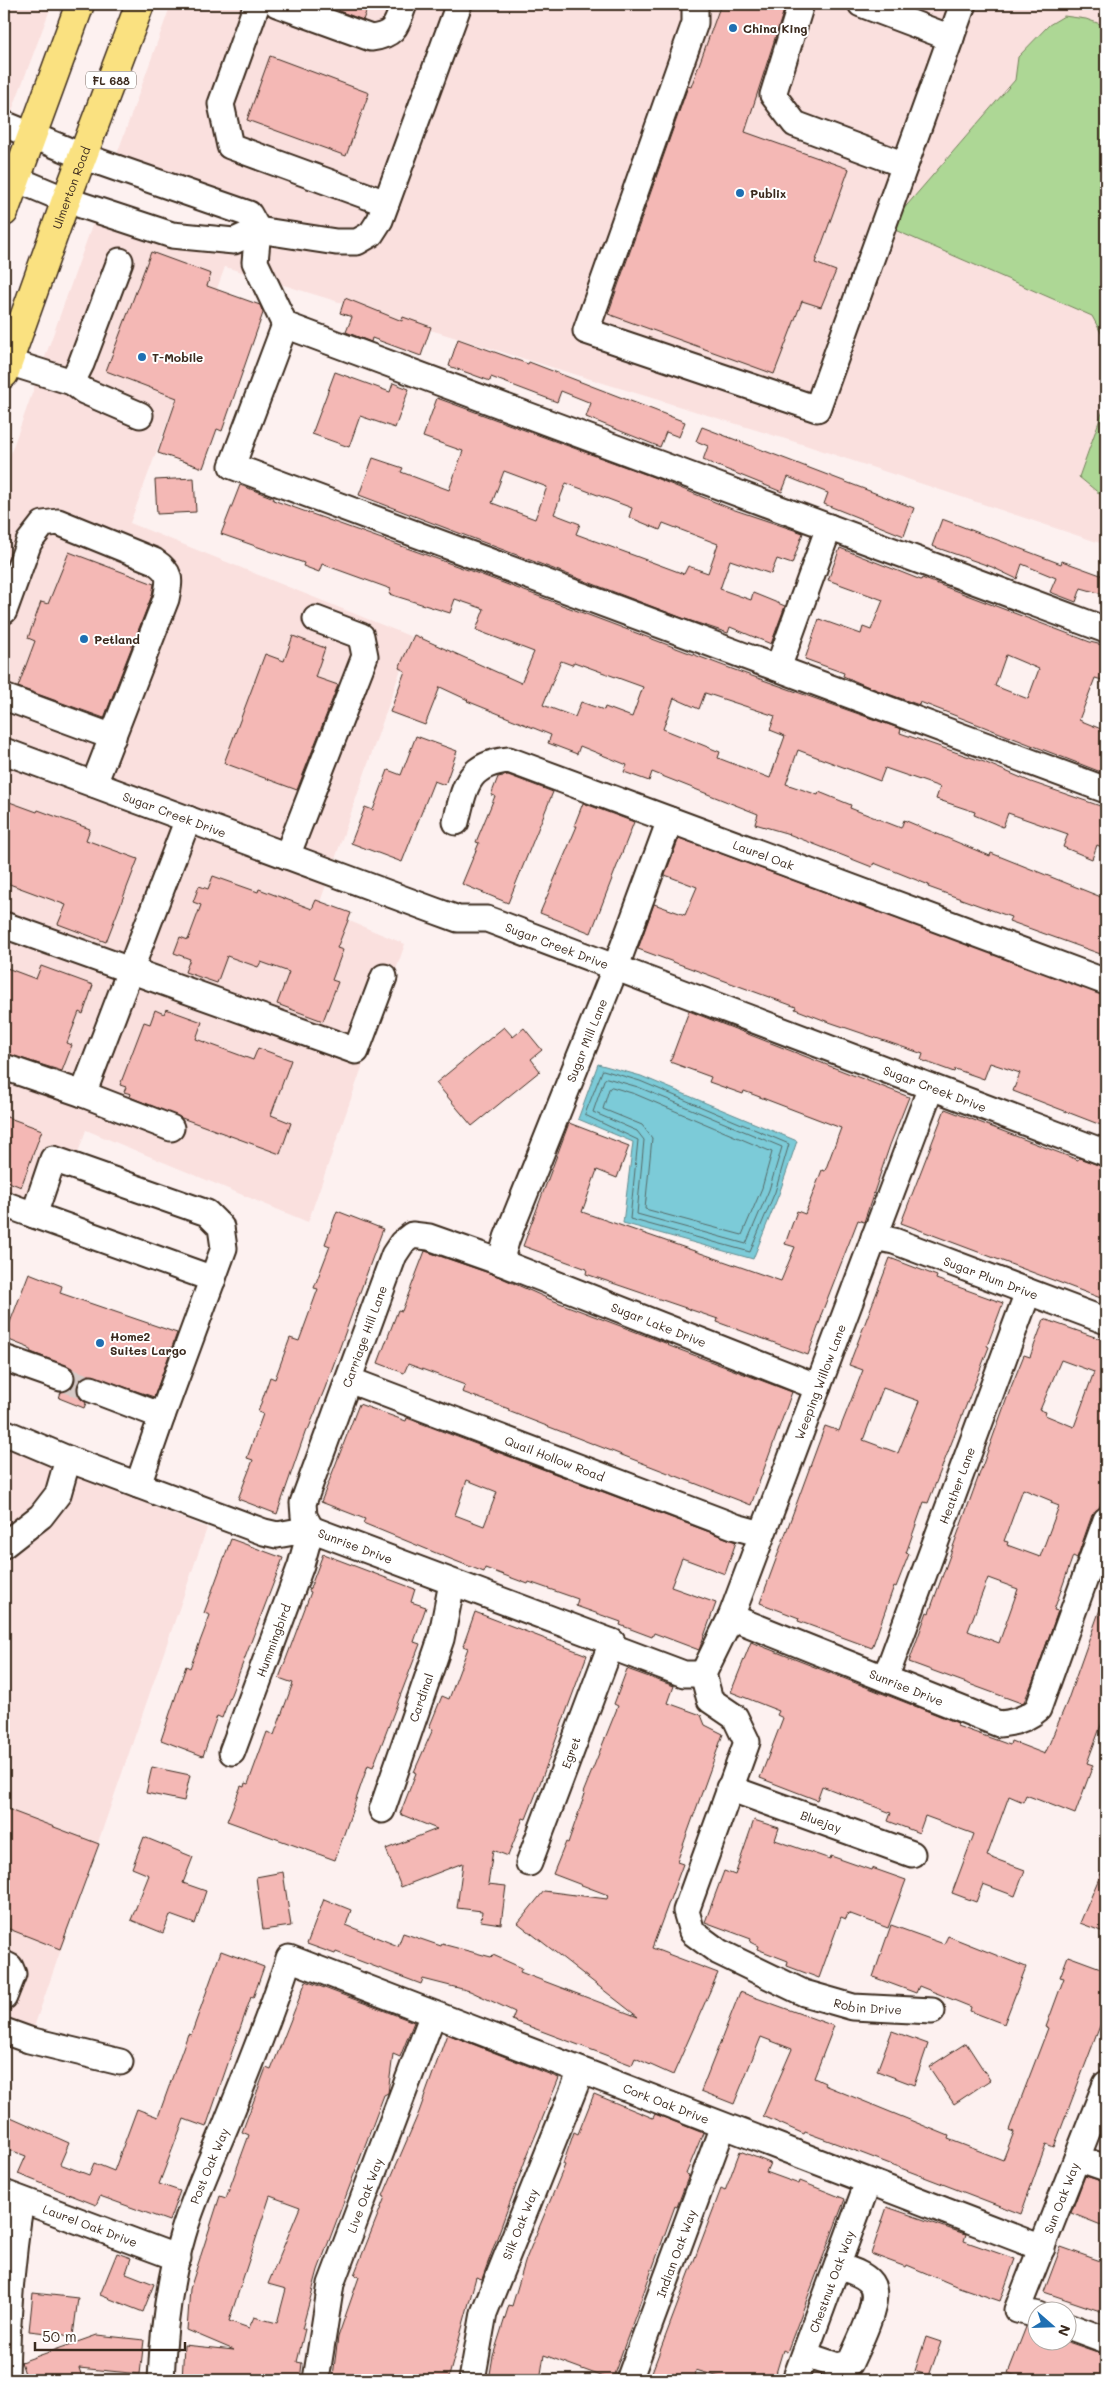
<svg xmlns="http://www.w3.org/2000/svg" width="1110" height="2384" font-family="Mali,sans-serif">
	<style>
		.built { fill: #fae0de }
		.green { fill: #add795; stroke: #74805a }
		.water { fill: #7ccbd8; stroke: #628b8e }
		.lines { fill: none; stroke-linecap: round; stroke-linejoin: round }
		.shore { stroke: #556a68; stroke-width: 1 }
		.building { fill: #f4b8b5; stroke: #3b2a1e; fill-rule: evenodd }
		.minor-tunnel { stroke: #d6c9c6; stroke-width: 25; stroke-dasharray: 25 12; stroke-linecap: butt }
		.minor-casing { stroke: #3b2a1e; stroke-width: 29 }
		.major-casing { stroke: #3b2a1e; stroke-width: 31 }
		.minor { stroke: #fff; stroke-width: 25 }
		.major { stroke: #fae180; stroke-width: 28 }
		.poi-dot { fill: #1f6fb2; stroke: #fff; stroke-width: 2 }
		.labels { text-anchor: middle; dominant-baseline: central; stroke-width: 4; stroke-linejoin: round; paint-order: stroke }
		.shield { fill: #fff; stroke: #766a62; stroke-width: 1 }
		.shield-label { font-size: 11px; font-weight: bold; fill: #3b2a1e }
		.poi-label { font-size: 12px; font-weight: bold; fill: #3b2a1e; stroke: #fff; text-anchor: start }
		.street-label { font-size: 12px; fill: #3b2a1e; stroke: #fff }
	</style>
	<rect width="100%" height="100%" fill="#fdf1f0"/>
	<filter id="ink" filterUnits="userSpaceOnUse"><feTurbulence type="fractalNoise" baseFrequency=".02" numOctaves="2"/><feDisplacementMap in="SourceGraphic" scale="10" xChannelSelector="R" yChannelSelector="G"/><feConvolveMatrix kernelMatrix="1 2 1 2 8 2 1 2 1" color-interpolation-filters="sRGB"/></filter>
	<g filter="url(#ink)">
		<g class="built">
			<polygon points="4,4 52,4 4,132"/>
			<polygon points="171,4 1106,4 1106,26 1086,19 1064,16 1049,25 1018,57 1015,80 888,227 1092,316 1106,342 1106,402 1079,477 1106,499 1106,545 805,445 277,283 267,261 269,237 116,157"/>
			<polygon points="94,220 245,248 249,274 225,267 130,523 412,637 334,862 4,740 4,472"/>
			<polygon points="4,762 327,882 318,908 405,944 308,1222 86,1130 76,1158 63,1179 46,1199 6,1229 4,1235"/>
			<polygon points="4,1446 207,1528 33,2030 4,2020"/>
		</g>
		<g class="green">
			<polygon points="1064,16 1086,19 1106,26 1106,342 1092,316 888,227 1015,80 1018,57 1049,25"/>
			<polygon points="1106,402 1106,499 1079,477"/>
		</g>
		<polygon class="water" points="598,1064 641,1076 797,1141 779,1194 753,1259 623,1223 633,1142 578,1119"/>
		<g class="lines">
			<g class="shore">
				<polygon points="603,1070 640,1081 789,1144 775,1192 750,1252 630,1219 638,1140 585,1115"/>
				<polygon points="607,1078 638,1087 782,1147 769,1190 746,1244 637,1214 644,1140 637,1131 593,1112 604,1080"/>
				<polygon points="612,1087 635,1094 772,1152 762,1188 742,1235 645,1209 652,1138 642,1125 603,1109 609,1089"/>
			</g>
		</g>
		<g class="building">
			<polygon points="341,4 369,4 363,20 339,11"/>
			<polygon points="721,4 769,4 784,10 745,132 849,169 815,263 836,271 821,307 802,301 774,374 608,314 686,92 688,86 691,87"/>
			<polygon points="270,56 369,93 346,156 247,120"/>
			<polygon points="151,252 211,274 207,286 260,305 263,313 222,431 217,429 203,468 158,453 177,398 106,371"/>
			<polygon points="345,298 402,321 403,317 431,327 421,356 372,338 371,342 346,332 352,317 340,313"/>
			<polygon points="458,339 528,364 529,362 685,422 679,437 666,432 660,447 586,417 591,403 561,391 557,402 491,377 490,381 449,366"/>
			<polygon points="335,372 390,392 393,383 409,389 395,428 360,416 349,447 312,434"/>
			<path d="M437,398l216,79 79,32 71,24 -11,31 -15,-5 -6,15 -41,-14 -10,29 31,11 2,-7 32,13 -14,38 -41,-17 -2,6 -43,-14 -326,-124 14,-37 30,10 -2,4 48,18 14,-39 -40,-14zM504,471l43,16 -12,32 -43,-16zM566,483l66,25 -3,9 31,13 3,-7 55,21 -10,29 -20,-7 -4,8 -108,-40 4,-10 -26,-10z"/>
			<polygon points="702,427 914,508 904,536 824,504 828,493 788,477 782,492 703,460 708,446 696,441"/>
			<polygon points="194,478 196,512 157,514 155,480"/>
			<path d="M240,485l34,13 -1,2 209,75 250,94 169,60 -1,4 84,29 47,20 75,26v41l-9,-4 -5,14 -29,-12 5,-13 -60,-21 -5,14 -29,-12 1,-3 -39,-13 4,-12 -55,-19 -5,13 -82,-31 -12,34 32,11 1,-3 32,13 -1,3 51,20 3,-8 86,36 1,-3 115,46v57l-97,-35 2,-4 -83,-30 1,-2 -55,-22 -2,4 -86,-34 -31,-9 3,-10 -106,-42 -3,9 -25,-9 3,-7 -47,-19 -3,8 -29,-11 3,-8 -84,-34 1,-1 -28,-13 -15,38 -35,-13 15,-41 -6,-3 15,-33 107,48 13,-31 -58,-22 8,-21 -29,-10 -5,14 -61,-19 2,-5 -69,-25 -3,8 -16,-6 1,-3 -83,-29zM561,661l11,4 2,-3 69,25 -11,30 -27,-10 -1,3 -23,-8 -6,15 -32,-12zM705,693l70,23 -5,14 15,6 -15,42 -52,-20 2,-6 -57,-23 11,-31 25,11z"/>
			<polygon points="942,519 1061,564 1062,561 1106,577 1106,595 1081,588 1076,602 1050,592 1056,578 1022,564 1017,579 992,567 932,546"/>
			<path d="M840,548l81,32 1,-2 168,64 16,4v35l-11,-3 -16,42 27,11v43l-186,-72 -1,3 -50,-18 -26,-11 1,-3 -39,-14 14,-40 42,15 2,-7 8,3 12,-30 -55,-20zM1006,655l33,14 -11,30 -33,-13z"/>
			<polygon points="69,552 154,584 152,595 104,718 18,687 35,641 28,638 41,602 48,604"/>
			<polygon points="293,636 325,648 315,677 338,685 297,790 224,763 265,654 284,661"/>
			<polygon points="416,736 457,751 445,785 434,781 402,862 351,843 365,807 373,810 388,770 401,775"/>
			<polygon points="508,775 553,792 508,903 462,884 479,843 476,842 495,796 491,795 498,777"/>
			<polygon points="4,800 37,812 38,810 90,829 86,840 138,859 106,942 58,924 66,905 4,882"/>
			<polygon points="583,803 634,822 591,933 540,913 577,826 574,826"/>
			<polygon points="679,838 1106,996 1106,1127 1013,1091 1020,1073 990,1063 984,1079 955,1069 954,1072 921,1060 923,1054 826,1021 795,1009 796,1007 638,949 654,904 685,915 697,887 665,875"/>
			<polygon points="213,876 258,892 259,889 312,909 316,900 351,913 337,948 343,950 332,980 338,982 323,1021 277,1004 289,972 261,962 258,967 227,956 217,983 185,972 190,959 174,953 180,937 188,940 201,905 193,902 199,886 208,889"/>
			<polygon points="41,966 93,985 83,1014 79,1012 67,1043 72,1045 62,1071 4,1053 4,967 36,979"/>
			<polygon points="166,1009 202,1022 196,1039 253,1060 258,1048 291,1060 271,1115 291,1123 280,1154 179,1117 130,1097 131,1094 124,1092 126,1087 120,1085 144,1022 150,1024 155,1010 164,1014"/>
			<polygon points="689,1011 909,1097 890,1145 864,1222 858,1220 821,1315 822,1316 808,1355 717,1322 718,1319 586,1274 587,1269 523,1246 569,1123 629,1146 617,1178 597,1170 582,1212 781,1281 795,1247 785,1244 797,1211 805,1214 822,1170 825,1171 841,1128 744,1091 743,1094 709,1082 711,1077 670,1062"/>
			<polygon points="504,1027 513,1037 524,1028 542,1050 531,1059 540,1071 472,1126 436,1083"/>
			<polygon points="945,1109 1078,1160 1079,1158 1106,1168 1106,1300 901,1223"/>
			<polygon points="4,1116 42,1130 21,1187 4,1180"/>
			<polygon points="337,1211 383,1229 325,1388 308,1430 306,1430 277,1514 238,1499 253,1460 247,1458 263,1414 258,1412 270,1377 275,1379 290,1338 299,1341 318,1289 314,1288 330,1246 325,1244"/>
			<polygon points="425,1251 495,1275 549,1299 668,1344 667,1345 792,1392 751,1505 508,1411 509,1409 462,1392 465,1385 408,1364 404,1373 378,1363 398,1310 402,1311"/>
			<path d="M890,1258l47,18 -1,3 67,24 -16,43 2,1 -61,156 -4,-1 -18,51 3,1 -13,33 -2,-1 -22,62 -74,-27 1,-3 -39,-15 65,-177 14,5 24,-61 -14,-5zM883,1388l36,13 -21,52 -35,-13z"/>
			<polygon points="29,1273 62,1286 60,1293 177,1333 154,1397 89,1375 82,1378 77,1384 77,1392 80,1398 86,1403 84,1408 59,1398 61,1392 70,1389 74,1383 75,1375 72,1368 31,1352 29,1348 4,1338"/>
			<path d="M1044,1319l62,22v148l-7,19 -7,7 -15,43 -4,-2 -19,54 4,1 -23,65 -11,26 -3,1 -112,-41 18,-50 2,1 82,-226 13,-32 6,2zM1061,1360l33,12 -20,55 -29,-12 1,-3 -6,-2zM1023,1489l29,12 -1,2 8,3 -19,51 -33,-12 1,-3 -4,-1zM988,1578l30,11 -19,54 -31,-12z"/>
			<path d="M359,1404l47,17 1,-3 329,124 -11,32 -43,-16 -11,29 45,16 -17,47 -45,-17 -2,4 -32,-12 1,-3 -45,-16 2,-7 -49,-17 -1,2 -43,-16 -1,4 -31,-12 -90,-37 2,-4 -44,-17zM467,1480l30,12 -13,34 -29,-11z"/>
			<polygon points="231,1539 283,1558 222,1718 217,1716 203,1756 161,1740 186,1666 190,1668 210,1615 204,1613"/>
			<polygon points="323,1554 415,1589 411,1602 426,1607 414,1642 420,1644 373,1767 368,1765 335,1860 227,1821 241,1786 244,1787 245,1783 248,1784 267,1732 274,1735 293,1683 279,1678 311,1592 309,1591"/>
			<polygon points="1104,1598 1106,1598 1106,1712 1087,1763 1093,1765 1075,1814 1026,1795 1023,1802 1009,1796 987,1856 1025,1870 1015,1896 983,1884 976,1902 952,1893 974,1834 925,1816 919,1833 888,1821 891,1813 822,1786 817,1800 760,1778 783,1718 777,1715 779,1711 731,1692 751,1642 958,1723 957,1726 1010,1745 1011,1741 1045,1754 1067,1702"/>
			<polygon points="475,1612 587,1655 539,1786 526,1819 523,1818 508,1856 493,1850 488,1884 506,1886 501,1924 481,1921 482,1911 457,1908 463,1863 401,1887 386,1849 437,1829 400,1814 416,1773 414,1772 433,1729 429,1728 442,1696 449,1699 468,1648 463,1646"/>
			<polygon points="627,1669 674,1686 668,1703 701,1715 705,1725 723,1734 677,1862 683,1864 652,1948 718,1973 673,2075 635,2058 632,2065 512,2020 515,2012 470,1991 423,1979 421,1984 336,1952 335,1954 307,1944 324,1899 351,1910 346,1925 398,1946 403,1933 441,1946 442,1944 491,1957 493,1955 522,1968 520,1972 638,2017 518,1923 544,1891 607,1899 608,1895 553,1874 566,1842 568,1843 585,1794 583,1793 618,1706 614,1704"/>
			<polygon points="152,1767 190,1775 184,1801 146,1793"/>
			<polygon points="4,1808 99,1844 60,1949 4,1927"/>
			<polygon points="754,1820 779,1828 775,1840 830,1859 831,1856 871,1870 872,1868 906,1880 888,1928 848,1913 846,1919 841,1917 819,1978 787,1966 788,1961 757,1949 758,1946 750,1942 751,1939 705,1922 724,1871 735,1875"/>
			<polygon points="144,1837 193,1857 183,1883 206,1891 195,1924 170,1915 163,1933 131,1920 149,1875 132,1868"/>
			<polygon points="1105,1864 1106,1865 1106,1933 1080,1923"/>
			<polygon points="283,1872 291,1926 263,1930 256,1877"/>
			<polygon points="891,1925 944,1944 948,1936 1026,1967 1004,2024 970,2011 971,2007 919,1986 916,1993 873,1977"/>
			<polygon points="221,1951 264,1967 253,1998 251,1997 206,2127 184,2119 159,2184 180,2191 169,2221 100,2196 96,2205 18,2174 26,2156 10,2150 4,2163 4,2114 69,2143 60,2164 89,2175 94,2163 114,2171 137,2109 158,2117 188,2034 191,2035"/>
			<polygon points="1068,1956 1106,1970 1106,2010 1054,2147 1046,2144 1021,2214 843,2146 805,2132 804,2134 763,2116 792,2049 761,2037 734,2104 701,2091 740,1992 834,2026 814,2078 825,2083 824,2085 949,2136 948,2139 1003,2160 1014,2132 1009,2130 1048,2028 1046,2027 1064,1978 1060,1977"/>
			<path d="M306,1981l108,41 -14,35 -7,-3 -5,39 -4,2 -66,175 -16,59h3l-8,33 5,1 -2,17h-118l2,-35 50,5 -47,-20 3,-41 30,-93 6,2 23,-63 -7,-3 24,-64 5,2zM270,2196l30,11 -32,77 18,5 -9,34 -23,-6 -5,11 -20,-7z"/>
			<polygon points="892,2031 928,2044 914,2085 877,2071"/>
			<polygon points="447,2034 559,2078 525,2161 482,2279 476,2277 448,2380 364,2380 333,2376 338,2337 359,2277 354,2275 385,2197 383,2196 419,2112"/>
			<polygon points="966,2043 990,2080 954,2104 929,2067"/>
			<polygon points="594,2094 653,2118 655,2114 703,2133 686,2174 689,2175 677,2207 675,2206 612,2380 544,2355 540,2380 489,2380 493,2356 509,2305 512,2306 526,2259 565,2165 563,2164 574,2132 578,2134"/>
			<polygon points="740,2151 770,2163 766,2172 799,2184 800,2181 845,2199 787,2352 783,2350 774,2380 729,2380 696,2370 695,2380 649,2380 721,2189 725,2191"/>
			<polygon points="1085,2176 1106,2182 1106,2211 1101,2225 1071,2213"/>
			<polygon points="887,2207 962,2233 966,2234 964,2241 1015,2259 1000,2301 956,2286 907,2265 906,2267 871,2254"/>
			<polygon points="1061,2247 1106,2263 1106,2313 1044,2292"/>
			<polygon points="117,2253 131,2258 126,2273 154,2284 143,2312 100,2295"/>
			<polygon points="33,2293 78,2298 73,2336 29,2331"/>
			<polygon points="1026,2327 1038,2329 1038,2342 1068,2342 1106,2355 1106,2380 1028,2380 1008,2373"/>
			<polygon points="97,2335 144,2340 140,2374 79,2368 83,2380 27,2380 21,2362"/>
			<polygon points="926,2337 941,2342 929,2376 915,2371"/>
		</g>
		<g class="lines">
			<polyline class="minor-tunnel" points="61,1378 91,1389"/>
			<defs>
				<g id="minor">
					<polyline points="257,4 221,104 230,146 386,203"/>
					<path d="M277,4l94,34c25,-3 25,-13 33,-34"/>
					<polyline points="695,4 695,23 586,331 817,409 963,4"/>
					<polyline points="801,4 773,95 795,124 905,165"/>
					<polyline points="861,4 951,38"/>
					<polyline points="4,124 82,156 249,214 258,230 255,262 285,325"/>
					<polyline points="4,174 66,200 172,235 234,241 258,230 336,242 357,242 371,234 380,220 459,4"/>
					<polyline points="8,362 72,382 84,391 140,415"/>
					<polyline points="72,382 81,364 120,261"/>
					<path d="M4,611l25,-69 14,-18 15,-2 96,39c18,12 16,18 12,38l-72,185"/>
					<polyline points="1106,630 285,325 232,466 1106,790"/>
					<polyline points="778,668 829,527"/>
					<polyline points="4,697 113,737"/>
					<path id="s1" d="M4,751l429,159 25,9h29l619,234"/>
					<path id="s2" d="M456,822c9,-36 11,-58 53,-62l597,222"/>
					<polyline points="287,856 365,656 361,636 316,619"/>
					<polyline points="4,925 356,1051 384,977"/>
					<polyline points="4,1067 83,1094 188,819"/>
					<polyline points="83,1094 171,1128"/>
					<polyline points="4,1204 34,1215 53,1159 207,1213 221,1227 224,1248 162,1416"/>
					<polyline points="34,1215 213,1279"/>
					<path id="s3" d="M874,1237l20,4 212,80"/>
					<path id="s4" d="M500,1262l7,-24 108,-269 55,-149"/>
					<polyline points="4,1358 61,1378"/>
					<path id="s5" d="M349,1380l387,147 26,7"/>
					<polyline points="91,1389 162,1416 138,1485"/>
					<path id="s6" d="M4,1432l64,27 196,73 13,3 34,-6 301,113 3,6 69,26h19"/>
					<polyline points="4,1545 41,1516 58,1494 68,1459"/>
					<path id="s7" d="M731,1617l268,107c14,-1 28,-5 39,-15l68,-189"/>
					<path id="s8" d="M703,1674l28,-57 200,-530"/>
					<path id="s9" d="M703,1674l7,26 25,17 12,25 -61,169 6,21 27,20 85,41 49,14 79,4"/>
					<path id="s10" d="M884,1677l7,-14 137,-371"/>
					<path id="s11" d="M232,1752l69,-187 10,-36 -7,-13 -1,-13 91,-248 8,-12 10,-8 17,2 71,25 318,125"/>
					<path id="s12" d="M729,1788l183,66"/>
					<path id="s13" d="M382,1810l59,-171 11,-56"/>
					<path id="s14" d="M529,1863l83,-221"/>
					<polyline points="4,1964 10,1967 13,1974 4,1997"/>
					<polyline points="4,2031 29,2040 120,2062"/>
					<polyline points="1077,2158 1106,2168"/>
					<path id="s15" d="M4,2193l174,65"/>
					<path id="s16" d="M1038,2315l-21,-5 89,-226"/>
					<polyline points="1068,2326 1106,2340"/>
					<path d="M805,2355l33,11 12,-3c7,-17 35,-67 19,-82 -7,-8 -21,-11 -31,-15"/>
					<path d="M6,2380c1,-61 5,-120 15,-180"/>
					<path id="s17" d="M161,2380c2,-48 8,-99 22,-146 11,-37 28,-73 43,-109 22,-55 45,-110 63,-167l753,290"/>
					<path id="s18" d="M316,2380l15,-96 102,-270"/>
					<path id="s19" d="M472,2380l12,-67 97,-242"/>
					<path id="s20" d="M629,2380l94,-254"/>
					<path id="s21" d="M795,2380l73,-198"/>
				</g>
				<g id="major">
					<polyline points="4,212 80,4"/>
					<path id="s22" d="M4,374l62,-174 74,-196"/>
				</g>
			</defs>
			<use href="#minor" class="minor-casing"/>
			<use href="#major" class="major-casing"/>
			<use href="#minor" class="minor"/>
			<use href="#major" class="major"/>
		</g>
	</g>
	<g class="poi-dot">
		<circle cx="733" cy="28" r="5"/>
		<circle cx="740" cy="193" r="5"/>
		<circle cx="142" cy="357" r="5"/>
		<circle cx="84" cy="639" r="5"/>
		<circle cx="100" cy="1343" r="5"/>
	</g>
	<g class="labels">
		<rect class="shield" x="86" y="71.5" width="50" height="17" rx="4"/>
		<g class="shield-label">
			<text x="111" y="80">FL 688</text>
		</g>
		<g class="poi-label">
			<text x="743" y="28">China King</text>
			<text x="750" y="193">Publix</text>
			<text x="152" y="357">T-Mobile</text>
			<text x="94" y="639">Petland</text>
			<text x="110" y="1336">Home2<tspan x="110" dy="14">Suites Largo</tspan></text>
		</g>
		<g class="street-label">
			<text stroke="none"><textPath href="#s22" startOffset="198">Ulmerton Road</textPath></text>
			<text stroke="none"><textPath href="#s1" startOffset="182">Sugar Creek Drive</textPath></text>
			<text stroke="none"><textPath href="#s2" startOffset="362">Laurel Oak</textPath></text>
			<text stroke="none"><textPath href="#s1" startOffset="588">Sugar Creek Drive</textPath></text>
			<text stroke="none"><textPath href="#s4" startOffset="238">Sugar Mill Lane</textPath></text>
			<text stroke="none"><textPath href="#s1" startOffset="992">Sugar Creek Drive</textPath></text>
			<text stroke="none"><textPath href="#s3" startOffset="124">Sugar Plum Drive</textPath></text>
			<text stroke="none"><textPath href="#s11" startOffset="819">Sugar Lake Drive</textPath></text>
			<text stroke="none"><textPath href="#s11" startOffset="442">Carriage Hill Lane</textPath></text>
			<text stroke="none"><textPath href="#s8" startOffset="315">Weeping Willow Lane</textPath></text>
			<text stroke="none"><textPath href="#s5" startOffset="220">Quail Hollow Road</textPath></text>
			<text stroke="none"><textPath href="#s10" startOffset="205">Heather Lane</textPath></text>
			<text stroke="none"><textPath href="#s6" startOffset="374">Sunrise Drive</textPath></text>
			<text stroke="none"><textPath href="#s11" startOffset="119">Hummingbird</textPath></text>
			<text stroke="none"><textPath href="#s7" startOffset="189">Sunrise Drive</textPath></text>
			<text stroke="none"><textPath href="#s13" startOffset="119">Cardinal</textPath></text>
			<text stroke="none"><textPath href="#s14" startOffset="118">Egret</textPath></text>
			<text stroke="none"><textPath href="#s12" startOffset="98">Bluejay</textPath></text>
			<text stroke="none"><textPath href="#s9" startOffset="480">Robin Drive</textPath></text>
			<text stroke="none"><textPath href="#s17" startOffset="848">Cork Oak Drive</textPath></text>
			<text stroke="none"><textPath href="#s17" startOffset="221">Post Oak Way</textPath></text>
			<text stroke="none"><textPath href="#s18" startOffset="192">Live Oak Way</textPath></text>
			<text stroke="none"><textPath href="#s16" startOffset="142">Sun Oak Way</textPath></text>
			<text stroke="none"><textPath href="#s19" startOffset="164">Silk Oak Way</textPath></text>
			<text stroke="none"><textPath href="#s15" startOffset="92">Laurel Oak Drive</textPath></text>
			<text stroke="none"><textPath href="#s20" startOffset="135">Indian Oak Way</textPath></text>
			<text stroke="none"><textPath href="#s21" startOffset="105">Chestnut Oak Way</textPath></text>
		</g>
	</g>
	<rect width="1110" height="2384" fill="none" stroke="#fff" stroke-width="20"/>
	<rect x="10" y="10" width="1090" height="2364" fill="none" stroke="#3b2a1e" stroke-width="2" filter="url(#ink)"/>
	<g transform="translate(1052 2326) rotate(110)"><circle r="24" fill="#ffffff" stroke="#b1aaa5"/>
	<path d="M0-4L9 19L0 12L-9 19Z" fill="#1f6fb2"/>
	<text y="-8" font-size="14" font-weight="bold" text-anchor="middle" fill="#3b2a1e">N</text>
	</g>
	<path d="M35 2342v8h150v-8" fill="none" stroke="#3b2a1e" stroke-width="2.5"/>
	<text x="42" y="2342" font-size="15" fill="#3b2a1e" stroke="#ffffff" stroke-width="4" paint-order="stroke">50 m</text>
</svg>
